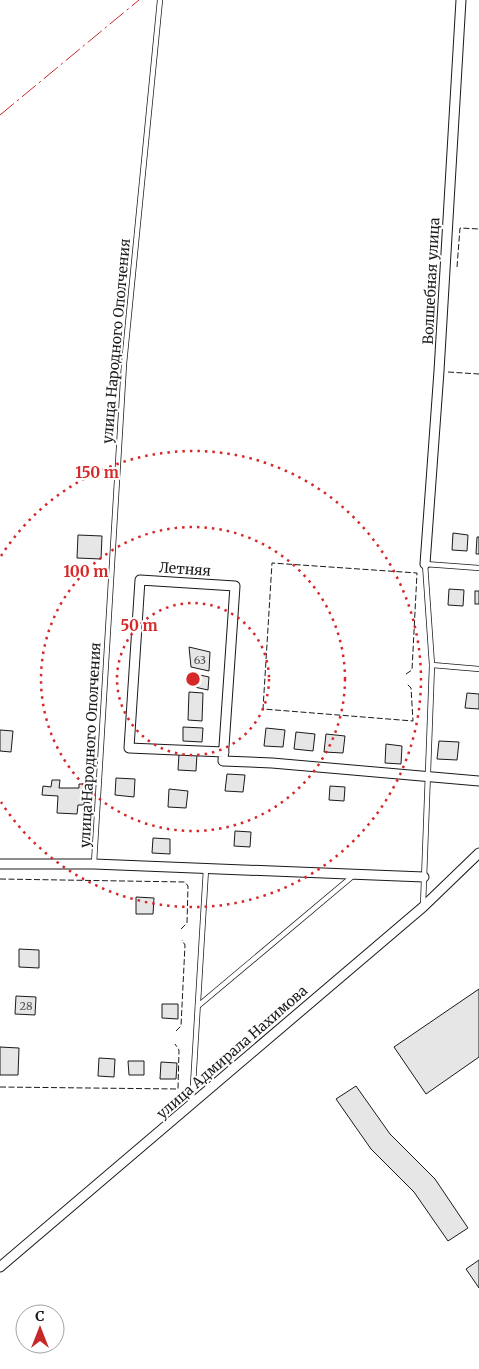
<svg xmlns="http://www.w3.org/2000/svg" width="479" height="1369" font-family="Merriweather,serif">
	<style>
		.building { fill: #e6e6e6; stroke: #1a1a1a }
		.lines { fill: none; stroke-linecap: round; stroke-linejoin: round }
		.lane-casing { stroke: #1a1a1a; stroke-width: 6 }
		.street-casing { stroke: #1a1a1a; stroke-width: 11 }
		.lane { stroke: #fff; stroke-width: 4.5 }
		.street { stroke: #fff; stroke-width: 9 }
		.fence { stroke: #1a1a1a; stroke-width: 1; stroke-dasharray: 6 2.5; stroke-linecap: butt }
		.power { stroke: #c62828; stroke-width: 1; stroke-dasharray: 18 4 2.5 4; stroke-linecap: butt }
		.ring { fill: none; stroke: #d62828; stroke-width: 2.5; stroke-dasharray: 2.5 5 }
		.labels { text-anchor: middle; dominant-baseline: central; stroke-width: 4; stroke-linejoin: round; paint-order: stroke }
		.number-label { font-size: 11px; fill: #4d4d4d }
		.street-label { font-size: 14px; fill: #1a1a1a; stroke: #fff }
		.centre { fill: #d62828; stroke: #fff; stroke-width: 2.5 }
		.ring-label { font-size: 15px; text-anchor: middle; font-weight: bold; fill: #d62828; stroke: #fff; stroke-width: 4; stroke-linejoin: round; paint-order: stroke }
	</style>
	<rect width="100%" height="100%" fill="#fff"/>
	<g class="building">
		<polygon points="453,533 468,535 467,551 452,550"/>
		<polygon points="78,535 102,536 101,559 77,558"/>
		<polygon points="477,537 479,537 479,554 476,554"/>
		<polygon points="449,589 464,590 463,606 448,605"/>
		<rect x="475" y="591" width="4" height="13"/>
		<polygon points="189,647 210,652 209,671 191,667"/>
		<polygon points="191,673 209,677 208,690 190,686"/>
		<polygon points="189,692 203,693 202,721 188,720"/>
		<polygon points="467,693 479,694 479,709 465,708"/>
		<polygon points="183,727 203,728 202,742 183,741"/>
		<polygon points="266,728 285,730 283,747 264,746"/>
		<polygon points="0,730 13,731 11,752 0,751"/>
		<polygon points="296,732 315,734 313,751 294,749"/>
		<polygon points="326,734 345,736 343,753 324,752"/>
		<polygon points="439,741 459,742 457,760 437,759"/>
		<polygon points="386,744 402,746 401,764 385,763"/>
		<polygon points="179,754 197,754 196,771 178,770"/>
		<polygon points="227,774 245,775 243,792 225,791"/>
		<polygon points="116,778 135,779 134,797 115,795"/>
		<polygon points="52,780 60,780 59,788 79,788 79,784 92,784 91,803 84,802 84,805 78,805 77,814 57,813 58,796 42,795 43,786 51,787"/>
		<polygon points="330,786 345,787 344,801 329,800"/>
		<polygon points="169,789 188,791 186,808 168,807"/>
		<polygon points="235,831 251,832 250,847 234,846"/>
		<polygon points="153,838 170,839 170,854 152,853"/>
		<polygon points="136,897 154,898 153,914 136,914"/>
		<polygon points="19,949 39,950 39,968 19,967"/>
		<polygon points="479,989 479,1057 426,1094 394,1047"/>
		<polygon points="16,996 36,997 35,1015 15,1014"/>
		<polygon points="162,1004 178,1004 178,1019 162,1018"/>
		<polygon points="0,1047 19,1048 18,1075 0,1075"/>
		<polygon points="99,1058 115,1059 114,1077 98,1076"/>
		<polygon points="128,1061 144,1061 144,1075 129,1075"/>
		<polygon points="161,1062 177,1063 176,1079 160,1079"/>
		<polygon points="356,1086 390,1134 435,1179 468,1228 448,1241 414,1192 371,1149 336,1099"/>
		<polygon points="479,1260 479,1288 466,1269"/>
	</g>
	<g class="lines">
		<defs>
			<g id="lane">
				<polyline points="432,665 479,669"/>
				<polyline points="94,863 124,364 160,0"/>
				<polyline points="423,906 432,665 425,564 479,568"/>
				<polyline points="198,1006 354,875"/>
				<polyline points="192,1102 206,869"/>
			</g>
			<g id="street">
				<polyline points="425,564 439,371 461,0"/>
				<polyline points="224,752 129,748 140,580 235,586 223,761 272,763 479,781"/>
				<polyline points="0,864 94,864 424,877"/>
				<polyline points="0,1267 423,907 479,853"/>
			</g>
		</defs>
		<use href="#lane" class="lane-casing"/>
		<use href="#street" class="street-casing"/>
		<use href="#lane" class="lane"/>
		<use href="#street" class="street"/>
		<g class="fence">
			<polyline points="457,267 460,228 479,229"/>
			<polyline points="448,372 479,374"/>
			<polyline points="406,674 412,670 417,573 272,563 263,709 413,721 411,688 407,684"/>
			<polyline points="0,879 185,882 188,886 187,923 181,929"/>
			<polyline points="176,1031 181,1026 185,945 182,940"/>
			<polyline points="0,1087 178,1089 179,1050 175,1044"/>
		</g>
		<polyline class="power" points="0,115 139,0"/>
	</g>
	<g class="ring">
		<circle cx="193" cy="679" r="76"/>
		<circle cx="193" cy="679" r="152"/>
		<path d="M1 556A228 228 0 1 1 1 802"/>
	</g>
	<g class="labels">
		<g class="number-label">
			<text x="200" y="660">63</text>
			<text x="26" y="1006">28</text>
		</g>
		<g class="street-label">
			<text transform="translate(431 281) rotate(-87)">Волшебная улица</text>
			<text transform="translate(116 341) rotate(-85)">улица Народного Ополчения</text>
			<text transform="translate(185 569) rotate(4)">Летняя</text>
			<text transform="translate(90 745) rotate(-87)">улица Народного Ополчения</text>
			<text transform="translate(232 1052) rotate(-41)">улица Адмирала Нахимова</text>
		</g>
	</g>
	<circle cx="193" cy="679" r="8" class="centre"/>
	<g class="ring-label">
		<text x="97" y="478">150 m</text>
		<text x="86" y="577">100 m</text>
		<text x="139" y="631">50 m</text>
	</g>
	<g transform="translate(40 1329)"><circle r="24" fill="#ffffff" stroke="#a3a3a3"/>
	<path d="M0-4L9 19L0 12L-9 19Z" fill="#c62828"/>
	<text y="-8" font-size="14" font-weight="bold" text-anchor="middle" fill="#1a1a1a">С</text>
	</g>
</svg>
